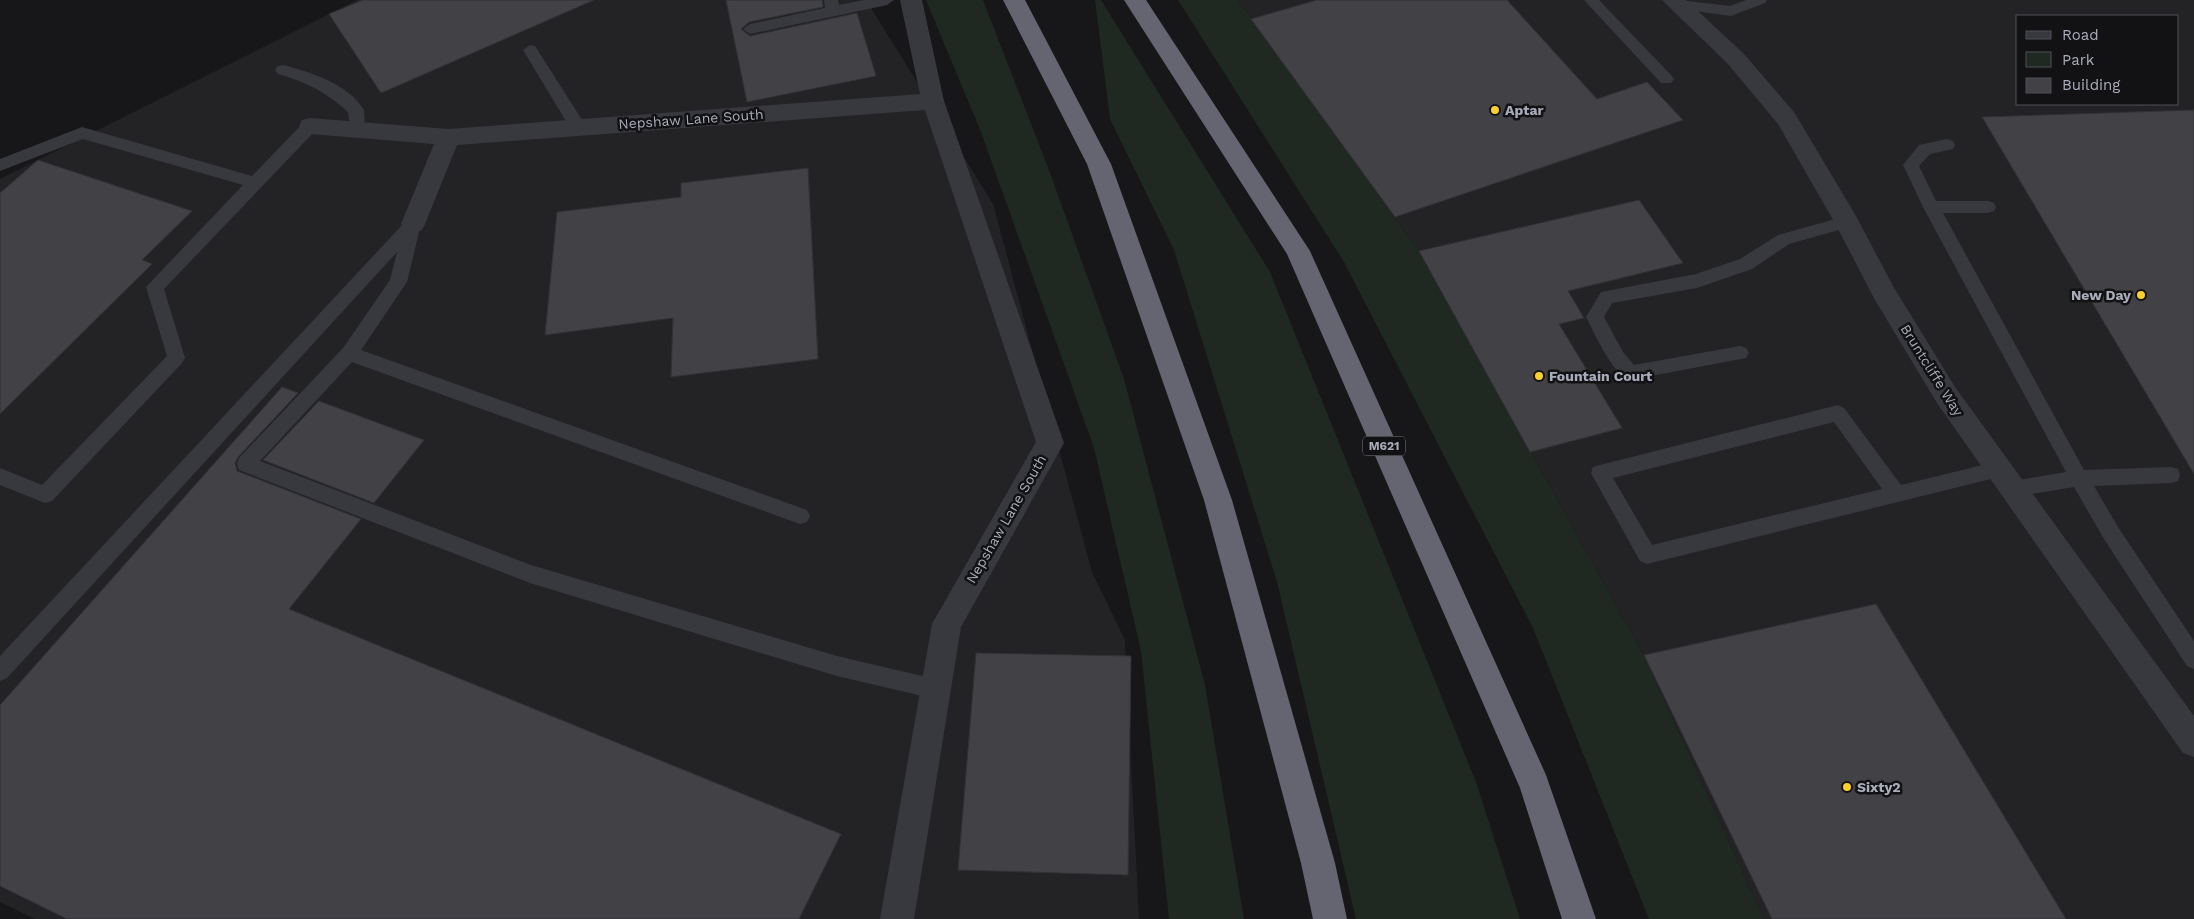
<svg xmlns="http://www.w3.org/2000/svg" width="2194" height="919" font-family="'Work Sans',sans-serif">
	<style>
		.built { fill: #232326; fill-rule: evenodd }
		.green { fill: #1f2821 }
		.building { fill: #414146; stroke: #323136 }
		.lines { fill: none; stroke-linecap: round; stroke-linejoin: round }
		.lane { fill: #38383f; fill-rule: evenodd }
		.street { fill: #38383f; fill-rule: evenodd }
		.highway { fill: #646570; fill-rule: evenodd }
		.poi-dot { fill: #fbcf2d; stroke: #121214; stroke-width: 2 }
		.labels { text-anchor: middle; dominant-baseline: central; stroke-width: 5; stroke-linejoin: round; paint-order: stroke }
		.shield { fill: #121214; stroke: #7c7e88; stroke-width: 1 }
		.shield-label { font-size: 12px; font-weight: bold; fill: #a9acba }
		.poi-label { font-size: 14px; font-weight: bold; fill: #a9acba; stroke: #121214; text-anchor: start }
		.street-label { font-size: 14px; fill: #a9acba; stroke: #121214 }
	</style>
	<rect width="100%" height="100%" fill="#171719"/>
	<g class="built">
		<polygon points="357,0 866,0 993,204 1092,572 1125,640 1139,919 35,919 0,902 0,179"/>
		<path d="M1238,0h956v919h-430l-120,-264 -225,-404zM2018,16h160v88h-160z"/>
	</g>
	<g class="green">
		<polygon points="926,0 983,0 1049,170 1124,379 1205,685 1244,919 1169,919 1141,651 1094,448 981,132"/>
		<polygon points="1095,0 1101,0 1270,272 1476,782 1520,919 1356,919 1277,582 1174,250 1110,119"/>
		<polygon points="1178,0 1238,0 1419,251 1644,655 1764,919 1649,919 1533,628 1344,262"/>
	</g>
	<g class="building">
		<polygon points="363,0 594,0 381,93 329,14"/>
		<polygon points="726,0 822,0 823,7 749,22 741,29 750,36 857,13 876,76 747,102"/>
		<polygon points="1317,0 1507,0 1597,99 1647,82 1683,120 1395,217 1251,19"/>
		<polygon points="2194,110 2194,474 1982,117"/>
		<polygon points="38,160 192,211 142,260 152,264 0,414 0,193"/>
		<polygon points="808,168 818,359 671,377 673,318 545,335 557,212 681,197 681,183"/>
		<polygon points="1639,200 1683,263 1568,291 1584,318 1559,324 1622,428 1530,452 1419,251"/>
		<polygon points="282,387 298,393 238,457 235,463 237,471 361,519 289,609 841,834 799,919 67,919 0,886 0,705"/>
		<polygon points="319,401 424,440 374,503 263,460"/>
		<polygon points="1876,604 2066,919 1772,919 1644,655"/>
		<polygon points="976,653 1131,656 1128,875 958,870"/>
	</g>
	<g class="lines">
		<g class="lane">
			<polygon points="824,0 838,0 839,5 864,0 894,0 887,5 750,34 743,29 750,24 825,8"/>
			<polygon points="1584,0 1599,0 1671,75 1674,79 1671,83 1661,83"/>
			<polygon points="1678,0 1730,6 1746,0 1767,0 1765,3 1731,16 1673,8 1671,5"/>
			<polygon points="530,45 535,46 584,123 586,127 584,131 572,131 523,50"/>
			<path d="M283,65c27,7 66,19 81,45l1,20 -2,4h-12l-3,-22c-22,-20 -42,-30 -70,-38l-3,-4 3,-4z"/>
			<polygon points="310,120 316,122 318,126 316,130 164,289 185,358 182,363 52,501 45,503 0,485 0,468 42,485 167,356 146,287 243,185 83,139 0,171 0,159 82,127 252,176 304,122"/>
			<polygon points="1947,139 1953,141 1955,145 1953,149 1930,154 1919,166 1936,201 1988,201 1994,203 1996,207 1994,211 1988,213 1943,213 2084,470 2171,467 2178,469 2180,475 2178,481 2171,483 2094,486 2118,527 2194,641 2194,669 2187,666 2104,539 2074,487 2013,497 2006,495 2003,489 2006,483 2013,481 2066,472 1923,207 1903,165 1919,145"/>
			<path d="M1847,216l6,2 2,4 -2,4 -64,18 -37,25 -55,19 -85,15 -8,14 19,35 11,13 106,-19 6,2 3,5 -3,5 -116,22c-18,-6 -35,-46 -44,-63l15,-25 95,-18 44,-15 38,-24z"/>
			<polygon points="413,218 419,220 421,224 407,282 361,350 807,510 810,516 807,522 800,524 352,362 260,461 531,565 837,656 935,679 942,682 945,689 942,696 935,699 837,676 530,583 239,470 237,464 239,458 343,348 390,280 397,252 7,678 0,681 0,656 404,223"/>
			<path d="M1838,405l6,3 57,77 98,-24 7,2 2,6 -2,6 -7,2 -352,87 -7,-3 -49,-88 2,-6 7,-2zM1834,422l48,67 -230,56 -39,-67z"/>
		</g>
		<g class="street">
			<polygon points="900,0 922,0 944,101 1064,443 961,627 914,919 880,919 932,624 1036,442 925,110 457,145 425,224 422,230 413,233 404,230 401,224 434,144 310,134 302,132 299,126 302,120 310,118 448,129 920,94"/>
			<polygon points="1662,0 1686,0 1744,54 1794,112 1856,216 1893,286 1955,387 2194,716 2194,757 2183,753 1937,403 1875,300 1836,225 1778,124 1728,64"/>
		</g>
		<g class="highway">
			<polygon points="1003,0 1025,0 1111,164 1232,500 1335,863 1347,919 1313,919 1301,863 1204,500 1087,164"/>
			<polygon points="1124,0 1146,0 1310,251 1546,775 1596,919 1562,919 1520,788 1287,254"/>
		</g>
	</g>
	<g class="poi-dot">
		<circle cx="1495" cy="110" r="5"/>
		<circle cx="2141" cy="295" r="5"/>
		<circle cx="1539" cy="376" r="5"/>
		<circle cx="1847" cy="787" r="5"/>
	</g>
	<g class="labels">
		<rect class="shield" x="1363" y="436.5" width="42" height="19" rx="4"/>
		<g class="shield-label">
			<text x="1384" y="446">M621</text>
		</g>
		<g class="poi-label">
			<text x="1505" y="110">Aptar</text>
			<text x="2131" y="295" text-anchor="end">New Day</text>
			<text x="1549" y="376">Fountain Court</text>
			<text x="1857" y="787">Sixty2</text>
		</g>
		<g class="street-label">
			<text transform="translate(691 119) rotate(-4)">Nepshaw Lane South</text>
			<text transform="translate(1932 370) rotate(58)">Bruntcliffe Way</text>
			<text transform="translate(1006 519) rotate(-60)">Nepshaw Lane South</text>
		</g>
	</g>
	<rect x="2016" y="15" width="162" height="90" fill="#121214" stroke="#4e5056"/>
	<rect x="2026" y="31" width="25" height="8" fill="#38383f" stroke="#4e5056"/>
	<text x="2062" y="40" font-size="15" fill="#a9acba">Road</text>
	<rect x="2026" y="52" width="25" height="15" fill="#1f2821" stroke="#4e5056"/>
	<text x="2062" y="65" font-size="15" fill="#a9acba">Park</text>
	<rect x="2026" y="78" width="25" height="15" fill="#414146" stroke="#4e5056"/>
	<text x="2062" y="90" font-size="15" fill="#a9acba">Building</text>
</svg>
